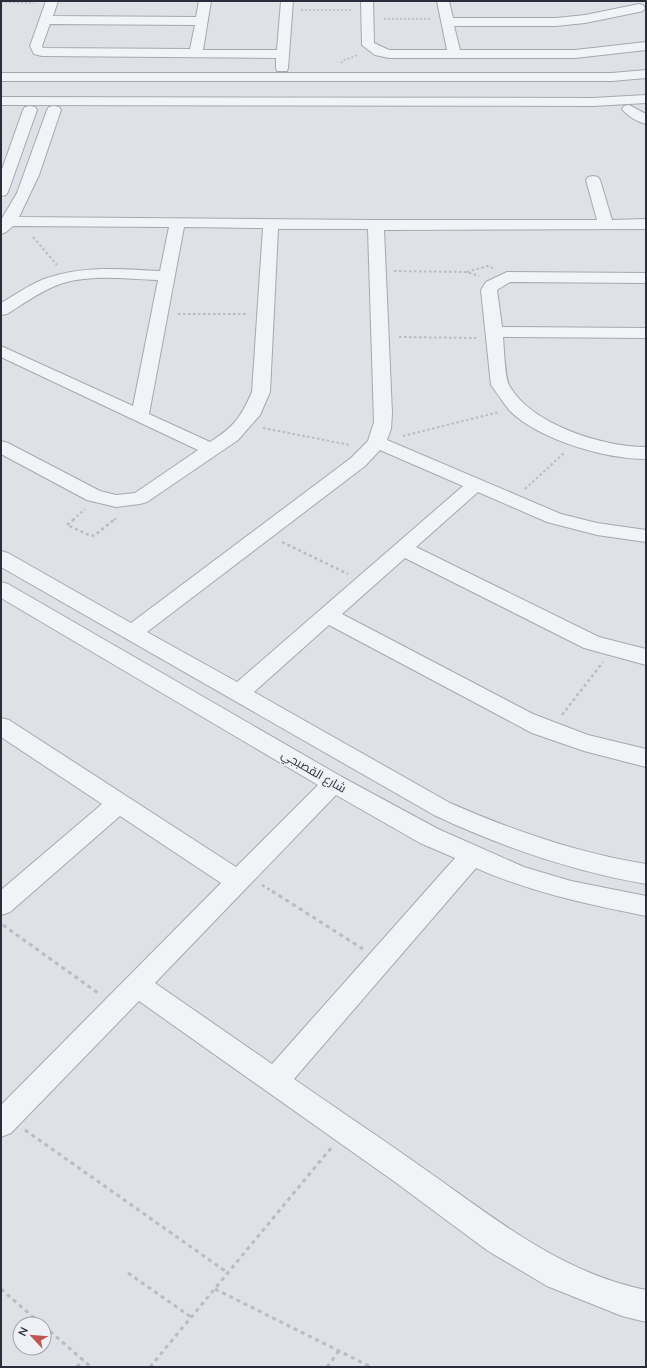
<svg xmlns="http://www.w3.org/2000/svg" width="647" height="1368" font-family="Mulish,Cairo,sans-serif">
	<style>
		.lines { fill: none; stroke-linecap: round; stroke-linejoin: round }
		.minor-casing { stroke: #a6a8b0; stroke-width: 2 }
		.path-far3 { stroke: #babcc2; stroke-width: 1.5; stroke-dasharray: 2 2; stroke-linecap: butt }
		.path-far2 { stroke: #babcc2; stroke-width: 2; stroke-dasharray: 2.5 2.5; stroke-linecap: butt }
		.path-far1 { stroke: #babcc2; stroke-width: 2.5; stroke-dasharray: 3 3; stroke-linecap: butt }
		.path { stroke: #babcc2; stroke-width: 3; stroke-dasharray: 4 4; stroke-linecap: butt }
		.minor { fill: #f2f3f6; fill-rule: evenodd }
		.labels { text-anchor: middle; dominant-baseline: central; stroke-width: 3; stroke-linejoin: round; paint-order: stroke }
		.street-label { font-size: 12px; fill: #2a2e3c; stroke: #eff0f5 }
	</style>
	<rect width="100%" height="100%" fill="#e0e1e7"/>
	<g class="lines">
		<defs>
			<g id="minor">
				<path d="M46,1h12l-5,15 143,1 3,-16h12l-8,49h74l4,-49h12l-5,67 -1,3h-10l-1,-3v-10l-234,-2 -8,-2 -4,-8zM50,24l145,1 -5,24 -147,-1 -1,-2z"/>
				<polygon points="361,1 373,1 374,43 389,50 447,50 437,1 449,1 453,18 556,18 585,15 639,4 643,5 645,8 643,11 639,12 585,23 556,26 454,26 460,50 575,50 646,42 646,50 575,58 389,58 375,55 362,45"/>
				<polygon points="646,70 646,78 612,81 1,81 1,73 612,73"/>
				<polygon points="646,95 646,103 593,106 1,105 1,97 593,98"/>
				<path d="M629,105l17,9v10c-8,-2 -19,-8 -24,-15l2,-3z"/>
				<polygon points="30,106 35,107 37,110 8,192 6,195 1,196 1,172 23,110 25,107"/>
				<path d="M54,106l5,1 2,3 -22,65 -20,42 357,3h221l-11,-40 2,-3 5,-1 5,1 2,3 12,40 34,-1v10l-262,1 8,183 -1,16 -4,11 174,74 36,9 49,7v12l-49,-7 -50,-13 -69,-30 -62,55 183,90 47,12v16l-62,-17 -179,-90 -63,56 191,100 55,21 58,14v18l-62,-16 -52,-18 -203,-108 -75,67 196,111c64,28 127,50 196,61v20c-74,-13 -144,-37 -212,-69l-433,-248v-16l7,2 123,70 220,-165 17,-17 6,-19 -6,-193h-90l-8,163 -10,23 -22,25 -91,62 -7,2 -24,3 -29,-7 -86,-46v-13l7,2 92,48 16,4 19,-2 63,-43 -197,-93v-11l132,60 25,-126c-33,-1 -72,-7 -103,6 -17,7 -32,18 -48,28l-6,1v-12c14,-8 28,-18 43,-24 37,-14 78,-10 116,-8l9,-44 -156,-1 -7,6 -5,2v-14l16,-27 30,-83 2,-3zM184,227l79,1 -11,164c-11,25 -18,35 -42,50l-61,-28zM380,450l83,36 -226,196 -90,-50 218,-166z"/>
				<path d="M507,272l139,1v10l-136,-1 -13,8 5,37 144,1v10l-143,-1c1,11 2,41 6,48 22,40 95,62 137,62v12c-41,0 -106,-19 -136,-48 -6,-7 -11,-15 -16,-22l-3,-4 -10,-95 5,-8z"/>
				<path d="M1,582l7,2 334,193 96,52 86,38 47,14 75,15v20c-60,-12 -113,-23 -170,-48l-182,211c40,28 81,55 122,84 72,50 141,109 230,127v32l-24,-6 -75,-30 -59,-35 -93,-69 -256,-181 -128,132 -10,4v-32l220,-222 -101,-67 -110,96 -9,3v-25l101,-86 -101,-67v-19l8,2 227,147 82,-82 -317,-187zM336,795l84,48 35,15 -183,206 -117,-81z"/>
			</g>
		</defs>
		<use href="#minor" class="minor-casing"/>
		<g class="path-far3">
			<polyline points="1,2 34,3"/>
			<polyline points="301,10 352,10"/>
			<polyline points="384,19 431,19"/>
			<polyline points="341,63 344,60 358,55"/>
		</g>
		<g class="path-far2">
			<polyline points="33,237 57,265"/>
			<polyline points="394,271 467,272 479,276"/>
			<polyline points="467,272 487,266 493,268"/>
			<polyline points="178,314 247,314"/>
			<polyline points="399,337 476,338"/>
			<polyline points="263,428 350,445"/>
			<polyline points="403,436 499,412"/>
			<polyline points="525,489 564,453"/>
			<polyline points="73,520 85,509"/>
			<polyline points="114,520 117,517"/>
		</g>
		<g class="path-far1">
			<polyline points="74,519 67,525 91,536 95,535 115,519"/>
			<polyline points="282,542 348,574"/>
			<polyline points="562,715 603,662"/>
			<polyline points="262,885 273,892"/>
		</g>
		<g class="path">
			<polyline points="272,891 363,949"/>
			<polyline points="3,925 98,993"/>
			<polyline points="25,1130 228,1273"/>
			<polyline points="128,1273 191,1317"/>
			<polyline points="1,1289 41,1324"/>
			<polyline points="215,1289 371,1367"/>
			<polyline points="44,1326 91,1367"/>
			<polyline points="77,1367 83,1360"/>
			<polyline points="150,1367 331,1148"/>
			<polyline points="327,1367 339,1351"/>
		</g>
		<use href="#minor" class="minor"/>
	</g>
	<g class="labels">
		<g class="street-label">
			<text transform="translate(314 771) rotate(30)">شارع القصبجي</text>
		</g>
	</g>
	<rect width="647" height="1368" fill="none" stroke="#2a2e3c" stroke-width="4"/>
	<g transform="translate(32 1336) rotate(296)"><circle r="19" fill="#eff0f5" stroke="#a0a2ab"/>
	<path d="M0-3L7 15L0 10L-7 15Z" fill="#be5653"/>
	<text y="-6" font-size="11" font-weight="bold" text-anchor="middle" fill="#2a2e3c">N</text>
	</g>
</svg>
